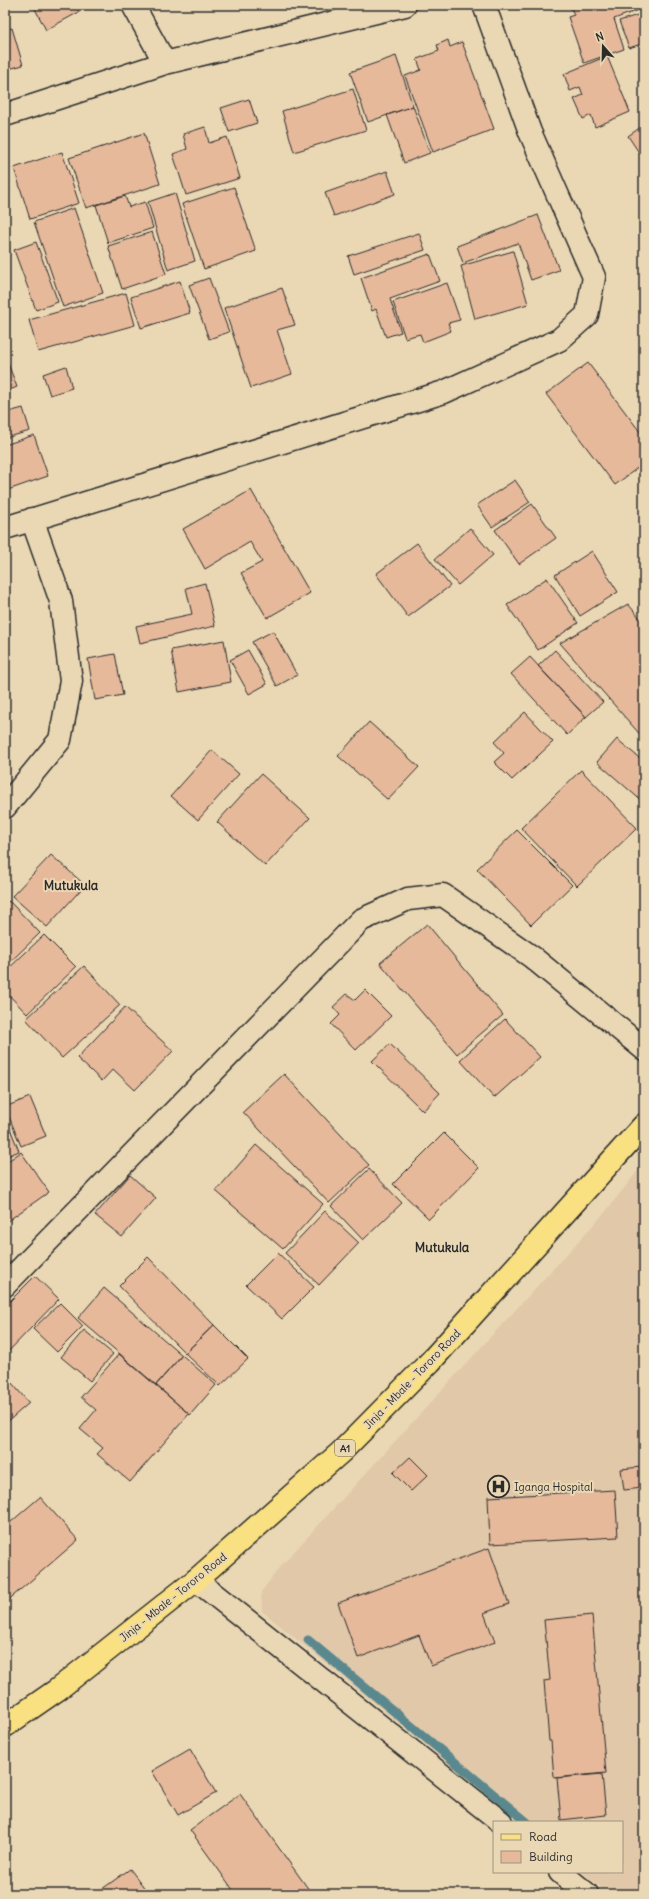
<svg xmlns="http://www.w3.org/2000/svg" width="649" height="1899" font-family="Delius,sans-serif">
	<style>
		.built { fill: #e1c8a8 }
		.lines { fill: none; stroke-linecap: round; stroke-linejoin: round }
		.stream { stroke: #59898f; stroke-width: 9 }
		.building { fill: #e6b99b; stroke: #2b2b2b }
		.minor-casing { stroke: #2b2b2b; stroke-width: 25 }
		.primary-casing { stroke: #2b2b2b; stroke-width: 25 }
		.minor { stroke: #ead8b5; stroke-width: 22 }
		.primary { stroke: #f9e181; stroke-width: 22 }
		.labels { text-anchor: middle; stroke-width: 4; stroke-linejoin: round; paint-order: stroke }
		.shield { fill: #ead8b5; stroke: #645f54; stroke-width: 1 }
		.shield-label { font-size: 10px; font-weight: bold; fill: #2b2b2b }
		.street-label { font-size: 11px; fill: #2b2b2b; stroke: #ead8b5 }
		.poi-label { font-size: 11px; fill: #2b2b2b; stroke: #ead8b5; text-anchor: start }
		.quarter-label { font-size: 13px; font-weight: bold; fill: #2b2b2b; stroke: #ead8b5 }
	</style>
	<rect width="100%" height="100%" fill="#ead8b5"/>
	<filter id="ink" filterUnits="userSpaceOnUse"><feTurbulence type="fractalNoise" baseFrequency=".025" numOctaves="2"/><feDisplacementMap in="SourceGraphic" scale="8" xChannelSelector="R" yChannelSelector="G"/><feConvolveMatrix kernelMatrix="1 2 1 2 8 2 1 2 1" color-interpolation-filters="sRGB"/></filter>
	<g filter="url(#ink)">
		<!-- built -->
		<path class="built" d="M644 1163V1894H609L582 1872H622V1822H520L262 1611 261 1592 280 1567 606 1211Z"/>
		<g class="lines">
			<!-- stream -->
			<path class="stream" d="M308 1640 527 1822"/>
		</g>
		<!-- building -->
		<path class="building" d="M33 5H75L79 12 46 30Z
			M570 5H644V8L614 19 624 49 584 63 568 17 574 15Z
			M644 13V43L629 48 619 21Z
			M12 28 23 65 5 70V30Z
			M448 40 450 47 462 42 494 129 433 152 405 76 421 70 417 59 439 51 437 45Z
			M396 56 413 106 368 122 350 72Z
			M607 56 630 112 595 127 591 115 583 119 574 99 583 95 580 87 570 91 564 74Z
			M353 89 366 130 294 152 282 111Z
			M249 99 257 123 229 132 221 108Z
			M413 106 430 153 404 163 387 115Z
			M644 125V160L628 136Z
			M205 127 209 143 227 137 240 178 186 195 173 154 187 149 183 134Z
			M144 133 160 184 86 208 69 158Z
			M62 152 79 203 30 219 14 168Z
			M387 171 395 194 334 216 325 193Z
			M234 187 256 251 204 269 182 204Z
			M175 193 195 261 168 270 148 202Z
			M125 196 129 207 145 202 153 228 108 243 96 205Z
			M74 208 103 293 63 307 34 222Z
			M538 215 559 270 531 280 518 243 463 263 457 246Z
			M152 232 166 274 122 289 108 246Z
			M419 233 425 250 354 274 348 256Z
			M36 242 58 302 36 310 14 250Z
			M513 251 528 304 475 319 461 266Z
			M430 254 440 281 390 299 401 332 386 337 376 309 372 311 361 278Z
			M209 278 229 332 209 339 189 285Z
			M180 281 190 313 141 328 131 297Z
			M447 283 460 320 448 323 451 331 423 342 420 334 405 338 393 302Z
			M282 288 295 325 277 330 292 374 251 388 224 308Z
			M126 293 135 325 38 352 29 320Z
			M5 356 17 387 5 392Z
			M588 363 644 437V463L615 485 546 394Z
			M66 366 72 388 50 395 43 374Z
			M23 408 30 431 5 438V413Z
			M34 435 48 476 5 491V445Z
			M515 480 530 502 492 527 477 505Z
			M251 490 310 593 267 618 241 573 262 562 250 542 205 569 183 529Z
			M532 504 556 538 519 564 495 530Z
			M470 528 493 555 458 585 435 559Z
			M417 543 450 586 408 617 376 574Z
			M592 551 618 592 580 616 555 575Z
			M547 578 578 623 538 650 507 605Z
			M205 583 215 626 140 643 136 626 192 614 186 588Z
			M628 604 644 623V739L560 643Z
			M273 631 297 675 277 686 252 642Z
			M224 640 231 682 179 692 171 650Z
			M248 650 267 684 249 694 230 660Z
			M555 650 603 702 586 717 538 666Z
			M115 654 123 695 95 700 88 659Z
			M530 657 586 717 567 735 511 674Z
			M525 712 553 742 512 780 494 762 504 753 494 742Z
			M369 722 419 767 388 800 338 756Z
			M617 739 644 762V803L597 762Z
			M212 750 239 774 198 820 171 796Z
			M581 770 637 828 577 886 521 828Z
			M261 774 310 818 265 866 217 822Z
			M517 830 572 885 531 925 477 869Z
			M51 855 85 885 47 927 12 896Z
			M9 901 40 933 5 967V904Z
			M427 924 503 1015 457 1054 380 963Z
			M44 935 76 967 27 1014 5 991V972Z
			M84 966 120 1005 62 1058 26 1019Z
			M365 990 391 1016 356 1050 331 1024 340 1015 333 1007 347 994 355 1000Z
			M125 1007 173 1051 135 1090 113 1069 102 1081 77 1058Z
			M505 1019 540 1057 494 1098 460 1060Z
			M390 1044 440 1093 423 1111 372 1061Z
			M284 1074 369 1165 329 1203 243 1112Z
			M30 1097 46 1136 21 1146 5 1107Z
			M5 1116 19 1151 5 1157Z
			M444 1133 479 1168 429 1219 393 1184Z
			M256 1145 323 1204 283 1249 216 1191Z
			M21 1152 49 1192 6 1222 5 1163Z
			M369 1169 402 1203 363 1240 331 1206Z
			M130 1175 156 1198 122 1237 95 1215Z
			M325 1211 359 1243 319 1285 285 1253Z
			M278 1253 314 1287 282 1319 246 1285Z
			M148 1257 214 1325 185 1353 119 1286Z
			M35 1276 59 1299 5 1355V1306Z
			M104 1288 182 1355 156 1385 78 1318Z
			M60 1303 83 1326 57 1352 33 1329Z
			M214 1325 248 1359 220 1386 185 1353Z
			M84 1330 113 1354 90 1381 61 1357Z
			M119 1354 189 1414 130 1482 97 1454 103 1448 80 1429 96 1410 81 1397Z
			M182 1355 216 1385 190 1415 156 1385Z
			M5 1375 29 1403 5 1424Z
			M410 1457 428 1475 411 1491 393 1473Z
			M641 1467 643 1488 624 1490 621 1469Z
			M615 1490 618 1537 490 1544 488 1497Z
			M40 1497 78 1540 5 1603V1527Z
			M489 1548 509 1604 484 1613 495 1642 431 1666 419 1635 358 1658 338 1603Z
			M592 1615 606 1773 554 1778 551 1741H549L544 1681 550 1680 544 1620Z
			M190 1749 216 1793 178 1815 152 1771Z
			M602 1774 606 1815 561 1820 557 1778Z
			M240 1794 312 1894H236L190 1830Z
			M130 1869 149 1894H95Z"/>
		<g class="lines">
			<defs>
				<path id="minor" d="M133 5 165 63
					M5 115 165 63 405 5
					M5 528 444 392 559 340 587 315 594 277 530 132 484 5
					M5 807 60 740 71 681 61 601 32 519
					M5 1285 361 920 408 899 443 895 532 957 644 1049
					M196 1580 501 1822
					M560 1872 587 1894"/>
				<path id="primary" d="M5 1726 57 1690 196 1580 341 1452 430 1362 644 1125"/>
			</defs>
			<!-- minor casing -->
			<use href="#minor" class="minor-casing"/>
			<!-- primary casing -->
			<use href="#primary" class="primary-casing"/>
			<!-- minor -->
			<use href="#minor" class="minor"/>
			<!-- primary -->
			<use href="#primary" class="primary"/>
		</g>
	</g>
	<!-- icons -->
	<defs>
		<symbol id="hospital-ring" viewBox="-11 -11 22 22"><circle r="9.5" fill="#ead8b5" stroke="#2b2b2b" stroke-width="1.5"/><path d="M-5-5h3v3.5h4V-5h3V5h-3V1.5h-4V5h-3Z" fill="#2b2b2b"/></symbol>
	</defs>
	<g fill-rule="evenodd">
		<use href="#hospital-ring" x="486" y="1474" width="25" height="25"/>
	</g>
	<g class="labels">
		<!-- shield labels -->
		<rect class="shield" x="335" y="1440" width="20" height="16" rx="3"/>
		<g class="shield-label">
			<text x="345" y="1452">A1</text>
		</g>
		<!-- street labels -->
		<g class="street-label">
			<text transform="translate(412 1379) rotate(-46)" y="4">Jinja - Mbale - Tororo Road</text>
			<text transform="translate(173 1597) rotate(-39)" y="4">Jinja - Mbale - Tororo Road</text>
		</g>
		<!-- poi labels -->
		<g class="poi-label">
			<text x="514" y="1491">Iganga Hospital</text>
		</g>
		<!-- quarter labels -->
		<g class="quarter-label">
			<text x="71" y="890">Mutukula</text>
			<text x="442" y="1252">Mutukula</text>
		</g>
	</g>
	<!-- margin -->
	<rect width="649" height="1899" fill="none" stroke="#ead8b5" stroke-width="20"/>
	<rect x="10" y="10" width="629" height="1879" fill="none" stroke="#2b2b2b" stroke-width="1.5" filter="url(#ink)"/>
	<!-- legend -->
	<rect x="493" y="1821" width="130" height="52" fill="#ead8b5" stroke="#9e937e"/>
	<rect x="501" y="1834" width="20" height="6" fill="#f9e181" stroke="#9e937e"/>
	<text x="529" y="1841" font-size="12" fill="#2b2b2b">Road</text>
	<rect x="501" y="1851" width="20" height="12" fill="#e6b99b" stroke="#9e937e"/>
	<text x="529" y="1861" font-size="12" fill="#2b2b2b">Building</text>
	<!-- north arrow -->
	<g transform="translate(603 46) rotate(340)" stroke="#ead8b5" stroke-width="3" paint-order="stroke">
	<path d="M0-3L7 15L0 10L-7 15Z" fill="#2b2b2b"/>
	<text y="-6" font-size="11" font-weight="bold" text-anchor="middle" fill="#2b2b2b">N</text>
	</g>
</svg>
